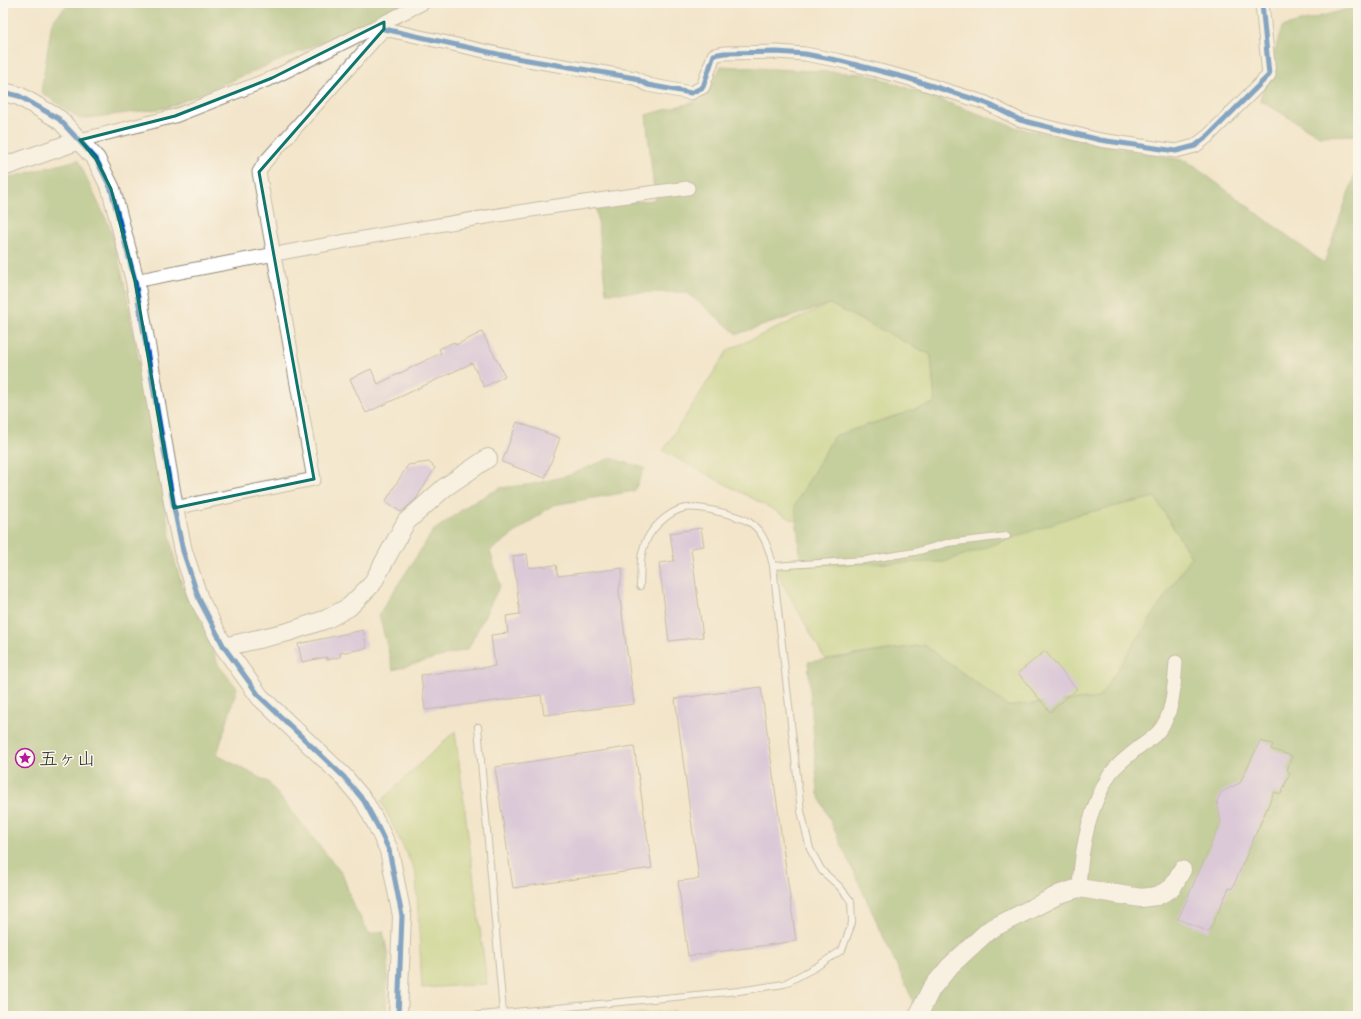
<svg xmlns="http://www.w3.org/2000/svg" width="1361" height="1019" font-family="Caveat,'Klee One',sans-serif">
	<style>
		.green { fill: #b3ce75; stroke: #6f7c50 }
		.forest { fill: #8eb166; stroke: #5c6e48 }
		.building { fill: #bfa7e9 }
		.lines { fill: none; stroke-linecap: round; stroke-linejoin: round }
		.lane-casing { stroke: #8f887b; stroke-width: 8 }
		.street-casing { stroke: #8f887b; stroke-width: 15 }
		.secondary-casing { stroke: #8f887b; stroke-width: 20 }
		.lane { stroke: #fff; stroke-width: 6 }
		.street { stroke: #fff; stroke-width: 13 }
		.secondary { stroke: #fff; stroke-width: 18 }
		.cycleway-casing { stroke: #fbf7ec; stroke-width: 8 }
		.cycleway { stroke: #0057b8; stroke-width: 5 }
		.marked { fill: none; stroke: #0f766e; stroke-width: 3; stroke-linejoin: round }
		.labels { text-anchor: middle; stroke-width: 3; stroke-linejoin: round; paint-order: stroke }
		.poi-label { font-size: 19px; fill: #2b2b2b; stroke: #fbf7ec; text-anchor: start }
	</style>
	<rect width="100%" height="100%" fill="#fbf7ec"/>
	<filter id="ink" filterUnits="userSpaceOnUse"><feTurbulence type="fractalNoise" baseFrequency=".025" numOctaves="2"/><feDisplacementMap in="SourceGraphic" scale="8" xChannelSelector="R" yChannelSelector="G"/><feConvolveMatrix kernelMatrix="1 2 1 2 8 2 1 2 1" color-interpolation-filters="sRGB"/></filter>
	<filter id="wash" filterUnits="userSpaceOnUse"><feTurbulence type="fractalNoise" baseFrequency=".012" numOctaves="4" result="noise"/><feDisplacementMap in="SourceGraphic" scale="16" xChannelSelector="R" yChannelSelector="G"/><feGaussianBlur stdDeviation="0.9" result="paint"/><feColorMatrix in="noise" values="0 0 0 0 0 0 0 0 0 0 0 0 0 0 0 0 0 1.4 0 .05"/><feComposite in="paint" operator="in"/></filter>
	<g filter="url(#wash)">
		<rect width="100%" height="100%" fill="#f3e5cb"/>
		<!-- green -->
		<path class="green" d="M830 304 931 355 935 403 834 436 797 522 663 451 728 350Z
			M1155 497 1191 557 1099 698 1008 706 924 645 825 659 773 566 1077 515Z
			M455 731 487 984 422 988 416 873 381 801Z
			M675 1011 676 1016H613Z"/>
		<!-- forest -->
		<path class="forest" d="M69 3H415L167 108 80 119 41 92 52 22Z
			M1358 6V135L1319 136 1260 100 1282 27Z
			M721 66 868 74 1018 128 1187 161 1324 263 1358 166V1016H920L818 794 808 662 924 645 1008 706 1099 698 1191 557 1155 497 1077 515 944 562 801 565 795 505 834 436 935 403 931 355 830 304 737 334 686 292 606 293 596 205 655 200 646 115 702 100 708 93Z
			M78 160 111 230 126 290 174 558 181 582 201 620 219 666 237 688 217 755 268 782 343 875 352 902 369 934 383 931 388 955 386 1016H3V179Z
			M610 458 645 468 634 491 553 505 490 551 500 585 468 649 393 670 379 614 433 531 470 504 500 488 533 484 570 475Z"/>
		<g id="blocks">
			<!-- building -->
			<path class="building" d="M482 332 505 376 484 387 472 363 366 413 350 379 371 369 378 384 441 353 439 349 454 342 456 345Z
				M517 422 560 438 545 478 502 462Z
				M429 462 435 468 416 499 401 512 385 502 408 465Z
				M701 528 704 546 691 548 703 637 669 641 659 563 674 561 670 533Z
				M527 554 529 568 556 565 558 576 623 568 619 591 634 704 544 715 541 695 425 710 421 675 495 666 491 635 508 633 506 616 520 614 513 556Z
				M363 630 367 648 340 653V657L327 660V657L302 662 298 644Z
				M1045 651 1077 689 1050 712 1018 673Z
				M761 687 796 941 688 956 678 881 699 879 675 699Z
				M1260 741 1273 744 1271 749 1292 756 1287 770 1290 773 1281 794 1274 792 1232 889 1229 888 1209 932 1178 919 1221 822 1217 801 1221 792 1240 783Z
				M634 746 652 868 513 888 495 767Z"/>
		</g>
	</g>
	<g filter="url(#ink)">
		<use href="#blocks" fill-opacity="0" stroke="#8f887b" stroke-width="1"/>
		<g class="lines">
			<defs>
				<path id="lane" d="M773 566 865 560 915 552 947 543 1007 536
					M478 727 503 1012
					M470 1016 739 991 784 984 816 967 842 950 852 923 851 901 839 886 822 871 810 849 801 811 773 566C770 552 763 530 749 522 737 515 694 504 681 509 668 513 653 527 647 539 639 554 641 570 640 586"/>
				<path id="street" d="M384 29 516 58 635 78 648 85 691 93 703 87 714 55 724 53 777 52 805 54 841 61 907 78 986 103 1020 120 1100 140 1176 151 1195 146 1208 136 1269 75 1262 3
					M80 140 175 116 272 78 423 3
					M135 281C318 245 503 211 688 188
					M174 508 314 479 259 172 265 162 384 29V22
					M1079 888C1081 849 1089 808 1110 774 1117 764 1130 755 1139 747 1145 743 1153 738 1158 732 1174 714 1174 685 1176 662"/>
				<path id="secondary" d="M3 92 19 96 59 119 96 159 111 189 135 281 174 508 183 551 199 599 224 647 260 697 344 777 364 801 377 825 389 850 402 916 398 1016
					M3 167 80 140
					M224 647 288 632 327 619 349 607 372 584 406 522 444 488 488 458
					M918 1016 931 989 950 966 989 930 1060 894 1079 888 1141 898 1157 896 1172 888 1182 870"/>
			</defs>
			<!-- lane casing -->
			<use href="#lane" class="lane-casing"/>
			<!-- street casing -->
			<use href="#street" class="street-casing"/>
			<!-- secondary casing -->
			<use href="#secondary" class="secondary-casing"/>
			<!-- lane -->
			<use href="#lane" class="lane"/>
			<!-- street -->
			<use href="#street" class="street"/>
			<!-- secondary -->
			<use href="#secondary" class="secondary"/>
			<defs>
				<path id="cycleway" d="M384 29 516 58 635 78 648 85 691 93 703 87 714 55 724 53 777 52 805 54 841 61 907 78 986 103 1020 120 1100 140 1176 151 1195 146 1208 136 1269 75 1262 3
					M3 92 19 96 59 119 96 159 111 189 135 281 174 508 183 551 199 599 224 647 260 697 344 777 364 801 377 825 389 850 402 916 398 1016"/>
			</defs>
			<!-- cycleway casing -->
			<use href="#cycleway" class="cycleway-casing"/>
			<!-- cycleway -->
			<use href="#cycleway" class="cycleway"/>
		</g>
	</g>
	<!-- marked area -->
	<path d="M0 0H1361V1019H0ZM384 22V29L259 172 314 479 174 508 135 281 111 189 96 159 80 140 175 116 272 78Z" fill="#f3e5cb" fill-opacity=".55" fill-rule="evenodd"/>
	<path class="marked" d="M384 22V29L259 172 314 479 174 508 135 281 111 189 96 159 80 140 175 116 272 78Z"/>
	<!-- icons -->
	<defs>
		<symbol id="sight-ring" viewBox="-11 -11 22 22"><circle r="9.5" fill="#fbf7ec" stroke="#b5179e" stroke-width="1.5"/><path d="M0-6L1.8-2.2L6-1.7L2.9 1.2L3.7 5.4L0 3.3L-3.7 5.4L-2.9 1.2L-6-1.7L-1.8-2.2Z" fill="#b5179e"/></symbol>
	</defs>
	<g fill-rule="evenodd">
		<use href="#sight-ring" x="14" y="747" width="22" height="22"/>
	</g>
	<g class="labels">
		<!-- poi labels -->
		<g class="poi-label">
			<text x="39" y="765">五ヶ山</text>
		</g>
	</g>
	<!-- margin -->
	<rect width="1361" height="1019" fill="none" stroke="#fbf7ec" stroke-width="16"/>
</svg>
